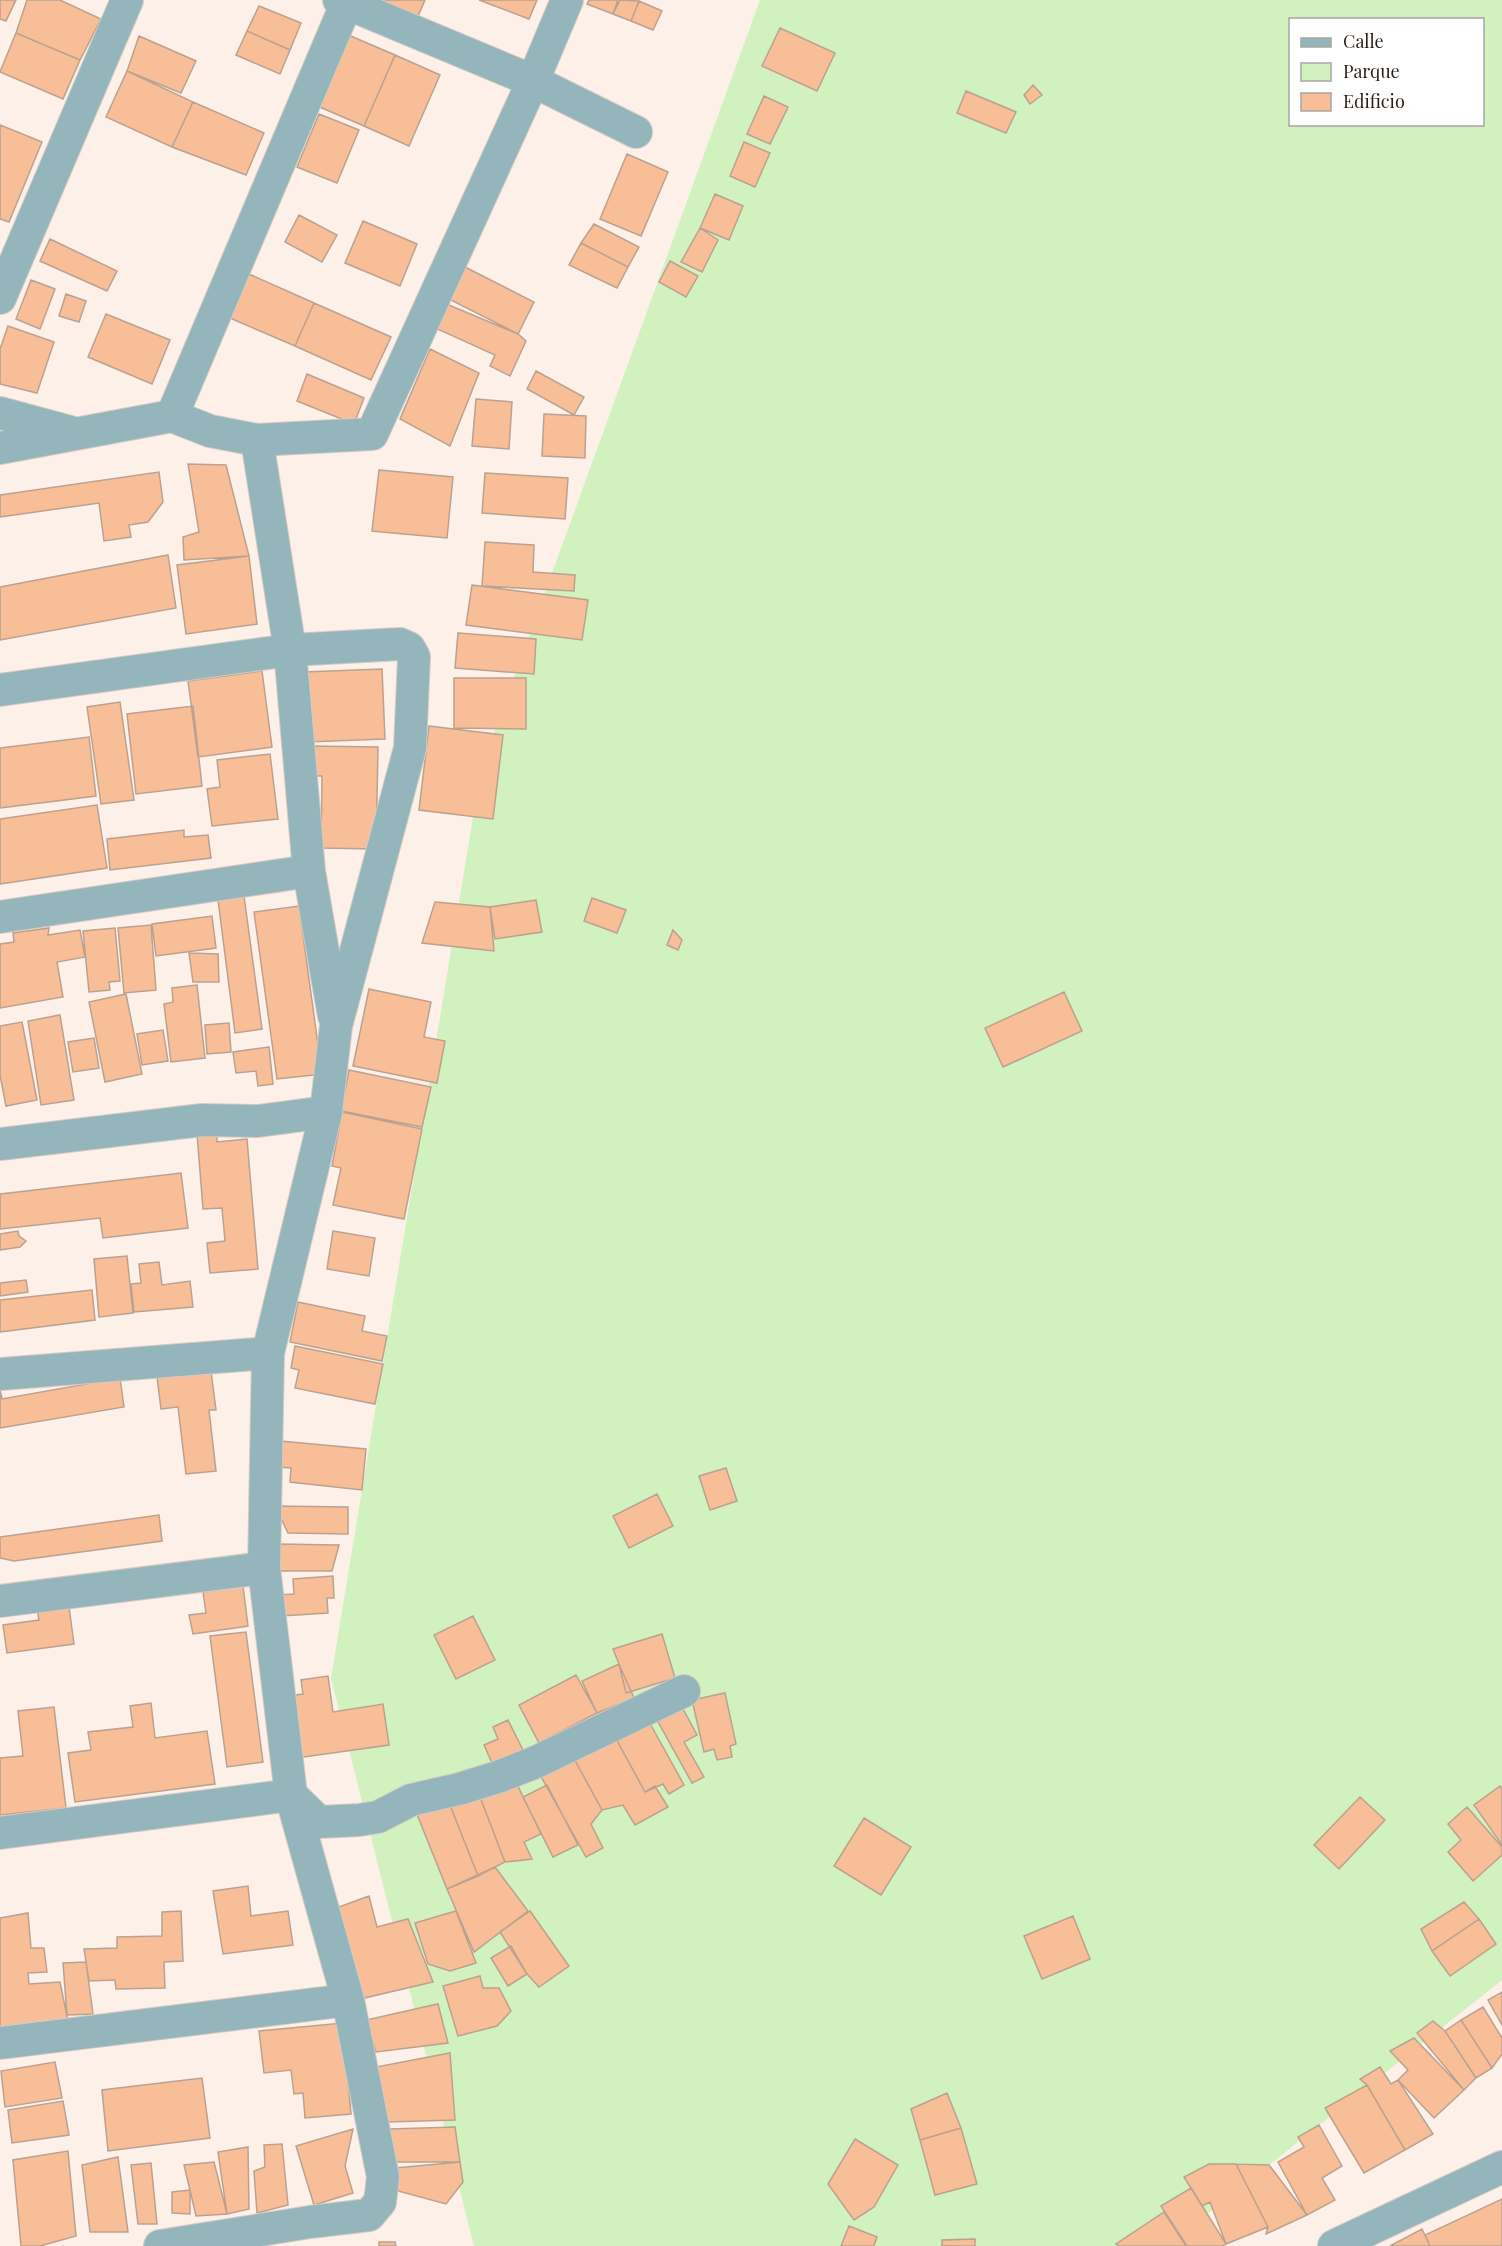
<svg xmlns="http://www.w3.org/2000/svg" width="1502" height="2246" font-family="'Playfair Display',serif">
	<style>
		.green { fill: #d1f1bf; fill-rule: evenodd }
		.building { fill: #f7be98; stroke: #bba190; stroke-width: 1.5 }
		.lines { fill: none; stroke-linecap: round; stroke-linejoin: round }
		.minor-casing { stroke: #d6cac3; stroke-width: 34 }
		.minor { stroke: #93b5bb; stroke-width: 32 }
	</style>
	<rect width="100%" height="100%" fill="#fcf0e9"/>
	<!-- green -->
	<path class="green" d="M760 0H1502V1980L1167 2246H474L331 1678 481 769ZM1290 20H1482V124H1290Z"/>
	<!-- building -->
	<path class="building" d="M0 0H16L6 21 0 19Z
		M27 0H60L101 19 80 60 16 33Z
		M377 0H425L418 16Z
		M479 0H537L529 19Z
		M589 0H618L613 14 587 4Z
		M620 0 639 1 631 21 613 14Z
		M639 1 662 11 653 30 631 21Z
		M259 6 301 23 290 50 247 31Z
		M780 28 835 53 817 91 762 66Z
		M247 31 290 50 280 74 236 55Z
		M16 33 80 60 63 99 0 72Z
		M346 34 395 55 364 126 315 105Z
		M139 36 196 61 181 93 127 71Z
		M395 55 440 75 409 146 364 126Z
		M127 71 193 102 172 147 106 117Z
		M1033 85 1042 95 1030 104 1024 95Z
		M966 91 1016 112 1006 133 957 113Z
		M764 96 788 107 770 144 747 134Z
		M193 102 264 133 246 175 172 147Z
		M319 114 359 130 337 183 297 167Z
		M0 125 42 142 9 222 0 219Z
		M744 142 770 153 755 187 730 176Z
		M627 154 668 172 641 236 600 219Z
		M715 194 743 206 729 240 700 228Z
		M299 215 337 235 322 262 285 242Z
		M363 221 417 244 400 286 345 263Z
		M594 224 639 247 628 267 581 243Z
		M700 228 718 240 702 272 681 262Z
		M50 239 117 271 107 291 40 261Z
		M581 243 628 267 617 288 569 265Z
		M670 261 698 276 686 297 659 282Z
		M461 265 534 302 518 334 445 297Z
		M249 274 314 303 295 346 230 318Z
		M31 280 55 289 40 329 16 319Z
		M66 294 86 301 79 322 59 316Z
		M314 303 391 337 371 380 295 346Z
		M444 303 518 334 526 341 510 376 490 366 495 355 433 327Z
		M106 314 170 340 152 384 88 357Z
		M8 326 54 342 37 393 0 384V349Z
		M430 349 479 373 450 446 400 419Z
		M536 371 584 397 574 415 527 389Z
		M307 374 364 398 354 424 297 401Z
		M476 399 512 402 509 449 472 446Z
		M544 414 586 416 585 458 542 456Z
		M188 464 226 465 249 556 184 560 183 537 199 532Z
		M379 470 453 477 447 538 372 531Z
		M159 472 163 502 148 522 129 525 131 537 104 541 99 503 0 517V495Z
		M485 473 568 478 565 519 482 513Z
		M485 542 534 545 533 572 575 575 574 591 482 586Z
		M168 555 176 608 0 640V587Z
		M249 556 257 624 186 634 177 565Z
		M472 585 588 600 582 640 466 625Z
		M458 633 536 639 534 674 455 668Z
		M382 669 385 739 307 742 304 672Z
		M262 671 272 747 198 757 188 681Z
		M454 678H526V729L454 728Z
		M120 702 134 800 101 804 87 707Z
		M193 706 202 786 136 794 127 714Z
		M429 726 503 735 493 819 419 810Z
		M89 737 96 796 0 808V748Z
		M310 746 378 747 376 849 321 848 322 776H309Z
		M270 754 278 819 212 826 207 789 220 787 217 760Z
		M97 805 107 868 0 884V819Z
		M184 830V837L208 835 211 858 110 870 107 839Z
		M244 896 262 1029 235 1033 218 900Z
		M592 898 626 910 617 933 584 921Z
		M536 900 542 932 495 939 490 907Z
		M435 902 490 907 494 951 422 943Z
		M299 906 322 1074 277 1079 254 912Z
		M212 916 216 948 156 956 152 924Z
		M151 925 156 990 124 993 118 928Z
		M49 928 48 935 80 930 85 957 57 962 63 997 0 1008V944L14 942 13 933Z
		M115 928 120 981 109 982 110 990 89 992 83 931Z
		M673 930 682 940 678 950 667 945Z
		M189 953 218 954 219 982H193Z
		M197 985 205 1058 171 1062 164 1004 173 1002 172 988Z
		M369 989 431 1002 424 1037 445 1041 437 1083 353 1066Z
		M1064 992 1082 1031 1003 1067 985 1028Z
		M126 994 142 1074 105 1082 89 1002Z
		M60 1015 74 1100 41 1105 28 1021Z
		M22 1022 37 1100 6 1106 0 1075V1026Z
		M229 1023 231 1052 207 1054 205 1025Z
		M163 1030 168 1061 142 1065 137 1034Z
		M94 1038 99 1068 73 1072 68 1042Z
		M269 1047 273 1084 258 1086 256 1071 236 1073 233 1052Z
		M349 1070 431 1087 422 1127 341 1111Z
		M342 1112 422 1129 404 1219 333 1205 341 1168 332 1166Z
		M217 1132V1142L247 1139 258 1269 210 1273 207 1243 225 1241 222 1208 203 1209 197 1134Z
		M181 1173 188 1228 103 1238 100 1218 0 1229V1194Z
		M18 1231 19 1236 26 1241 20 1247 0 1250V1234Z
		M333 1231 375 1238 369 1276 327 1269Z
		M127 1256 133 1313 99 1317 94 1259Z
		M159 1262 162 1285 190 1281 193 1307 134 1312 131 1284 141 1283 139 1264Z
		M26 1280 28 1292 0 1296V1283Z
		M92 1290 95 1320 0 1332V1300Z
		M298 1302 365 1316 362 1331 387 1336 382 1361 290 1342Z
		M295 1346 383 1364 375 1404 295 1388 299 1370 291 1368Z
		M211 1371 216 1410H209L216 1471 186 1474 178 1407 161 1409 157 1377Z
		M120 1378 124 1407 0 1428V1390L2 1399Z
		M280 1441 366 1449 362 1490 290 1482 291 1468 277 1467Z
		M726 1468 737 1501 710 1510 699 1476Z
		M657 1494 673 1526 629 1548 613 1516Z
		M275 1506 348 1507V1534L288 1533Z
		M159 1515 162 1541 14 1561 0 1558V1537Z
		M278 1544 339 1545 332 1571H278Z
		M333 1576 334 1598H327L328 1613 281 1616 279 1595 294 1594 293 1579Z
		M243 1586 248 1626 193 1634 189 1615 206 1613 203 1592Z
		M68 1599 74 1644 7 1653 3 1625 39 1620 36 1603Z
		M473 1616 495 1660 456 1679 434 1635Z
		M246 1632 263 1762 227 1767 210 1636Z
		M662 1634 675 1678 626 1693 619 1664 613 1649Z
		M619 1664 634 1698 597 1713 582 1681Z
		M576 1675 597 1713 539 1743 519 1705Z
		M328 1676 333 1712 383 1704 389 1745 297 1758 288 1696 303 1694 301 1680Z
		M725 1693 736 1744 730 1746 732 1757 717 1760 714 1749 704 1752 692 1700Z
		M151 1703 155 1738 207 1731 215 1784 75 1802 68 1753 91 1750 88 1732 133 1727 130 1706Z
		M54 1707 66 1808 0 1815V1758L23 1756 18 1711Z
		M682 1707 697 1735 684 1742 704 1777 692 1783 657 1720Z
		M647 1718 684 1785 669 1794 663 1784 645 1792 614 1735Z
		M508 1720 523 1750 492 1763 484 1745 498 1739 493 1727Z
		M613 1733 645 1792 655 1786 668 1807 635 1825 623 1805 602 1810 572 1755Z
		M572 1755 602 1810 591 1824 603 1848 586 1857 539 1773Z
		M514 1778 541 1834 524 1842 532 1859 505 1862 478 1792Z
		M547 1785 578 1845 553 1857 523 1797Z
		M1500 1786 1502 1789V1845L1474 1805Z
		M478 1792 505 1862 478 1876 448 1800Z
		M1360 1797 1385 1820 1339 1869 1314 1845Z
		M448 1800 478 1876 447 1889 416 1812Z
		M1467 1807 1502 1847V1855L1473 1881 1448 1852 1461 1840 1448 1824Z
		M864 1818 911 1847 881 1895 834 1866Z
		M495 1867 528 1911 474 1952 447 1889Z
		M248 1886 251 1916 288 1911 293 1945 223 1954 213 1891Z
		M369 1896 377 1927 408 1919 433 1982 360 1999 328 1911Z
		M1464 1902 1479 1919 1432 1951 1421 1929Z
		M181 1911 183 1961 164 1962 165 1988 116 1989 115 1980 89 1981 84 1949 117 1948V1937L162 1936V1912Z
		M456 1911 476 1963 450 1971 428 1964 415 1923Z
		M530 1911 569 1966 539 1987 527 1974 500 1932Z
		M28 1913 31 1948H44L47 1972 28 1973 29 1984 60 1982 68 2021 0 2029V1918Z
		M1073 1916 1090 1959 1042 1979 1024 1936Z
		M1479 1919 1496 1944 1450 1976 1432 1951Z
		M511 1946 527 1974 508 1986 491 1958Z
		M86 1962 93 2014 67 2015 63 1963Z
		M480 1976 483 1988H499L511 2011 497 2026 458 2036 443 1986Z
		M1502 1992V2025L1488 2000Z
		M438 2004 448 2043 376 2052 366 2020Z
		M1483 2007 1502 2038V2054L1492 2068 1461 2020Z
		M1461 2020 1492 2068 1476 2078 1445 2031Z
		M1433 2021 1445 2031 1476 2078 1464 2090 1417 2033Z
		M343 2023 351 2114 305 2118 303 2093 294 2094 291 2070 264 2073 259 2031Z
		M1414 2038 1464 2090 1434 2118 1398 2080 1408 2070 1390 2051Z
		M450 2053 455 2120 388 2122 376 2067Z
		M55 2062 62 2098 5 2107 1 2071Z
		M1380 2067 1391 2084 1398 2080 1433 2134 1405 2150 1367 2085 1360 2079Z
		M202 2078 210 2138 108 2151 102 2090Z
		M1367 2085 1405 2150 1364 2173 1325 2108Z
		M947 2093 961 2128 920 2140 911 2109Z
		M63 2101 69 2135 12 2143 8 2110Z
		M1319 2125 1342 2166 1322 2178 1335 2200 1307 2215 1278 2162 1304 2147 1298 2137Z
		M455 2127 460 2162H388L390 2129Z
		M961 2128 977 2184 935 2195 920 2140Z
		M353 2129 345 2166 353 2193 314 2205 296 2146Z
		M855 2139 898 2165 874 2207 854 2220 828 2184Z
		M282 2144 288 2205 257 2213 254 2171 265 2167 264 2145Z
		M248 2147 249 2209 227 2214 218 2152Z
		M68 2151 76 2236 40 2246H21L13 2160Z
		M118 2157 128 2232H90L82 2165Z
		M214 2162 227 2214 196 2216 184 2165Z
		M460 2162 463 2182 446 2204 398 2191 395 2168Z
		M151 2163 157 2224H138L131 2165Z
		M1209 2164H1236L1268 2227 1226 2244 1210 2202 1202 2206 1184 2177Z
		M1236 2164 1269 2165 1307 2215 1266 2234 1268 2227Z
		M1191 2188 1226 2244 1222 2246H1187L1161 2206Z
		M190 2190V2214L172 2213V2192Z
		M1502 2199V2246H1430L1425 2235Z
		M1164 2212 1186 2246H1120L1116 2244Z
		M849 2226 877 2237 874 2246H841Z
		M1422 2229 1430 2246H1390Z
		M975 2239V2246H942V2240Z
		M379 2242H395L396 2246H379Z"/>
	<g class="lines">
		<defs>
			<path id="minor" d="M339 0 533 81 636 132
				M0 298 127 0
				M0 413 70 432
				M172 416 348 0
				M257 440 372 434 533 81 567 0
				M0 448 172 416 210 431 257 440 290 650 309 871 334 1016
				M0 690 290 650 400 644 409 648 414 657 410 748 336 1026 326 1112 268 1353 264 1568 291 1795 348 2000 383 2177 380 2202 369 2215 310 2222 160 2246
				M0 917 309 871
				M0 1144 202 1120 258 1121 326 1112
				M0 1374 268 1353
				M0 1601 264 1568
				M0 1833 291 1795 319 1822 359 1820 378 1817 411 1800 459 1789 498 1777 536 1762 684 1691
				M0 2043 348 2000
				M1334 2246 1502 2167"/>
		</defs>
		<!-- minor casing -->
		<use href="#minor" class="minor-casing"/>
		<!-- minor -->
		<use href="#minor" class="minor"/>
	</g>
	<!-- legend -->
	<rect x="1289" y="18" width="195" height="108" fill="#ffffff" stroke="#a9a5a3" stroke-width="1.5"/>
	<rect x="1301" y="38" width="30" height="9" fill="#93b5bb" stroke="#a9a5a3" stroke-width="1.5"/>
	<text x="1343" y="48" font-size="18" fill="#281e18">Calle</text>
	<rect x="1301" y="63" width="30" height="18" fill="#d1f1bf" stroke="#a9a5a3" stroke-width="1.5"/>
	<text x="1343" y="78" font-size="18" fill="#281e18">Parque</text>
	<rect x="1301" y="93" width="30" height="18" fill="#f7be98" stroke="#a9a5a3" stroke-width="1.5"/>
	<text x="1343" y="108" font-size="18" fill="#281e18">Edificio</text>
</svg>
